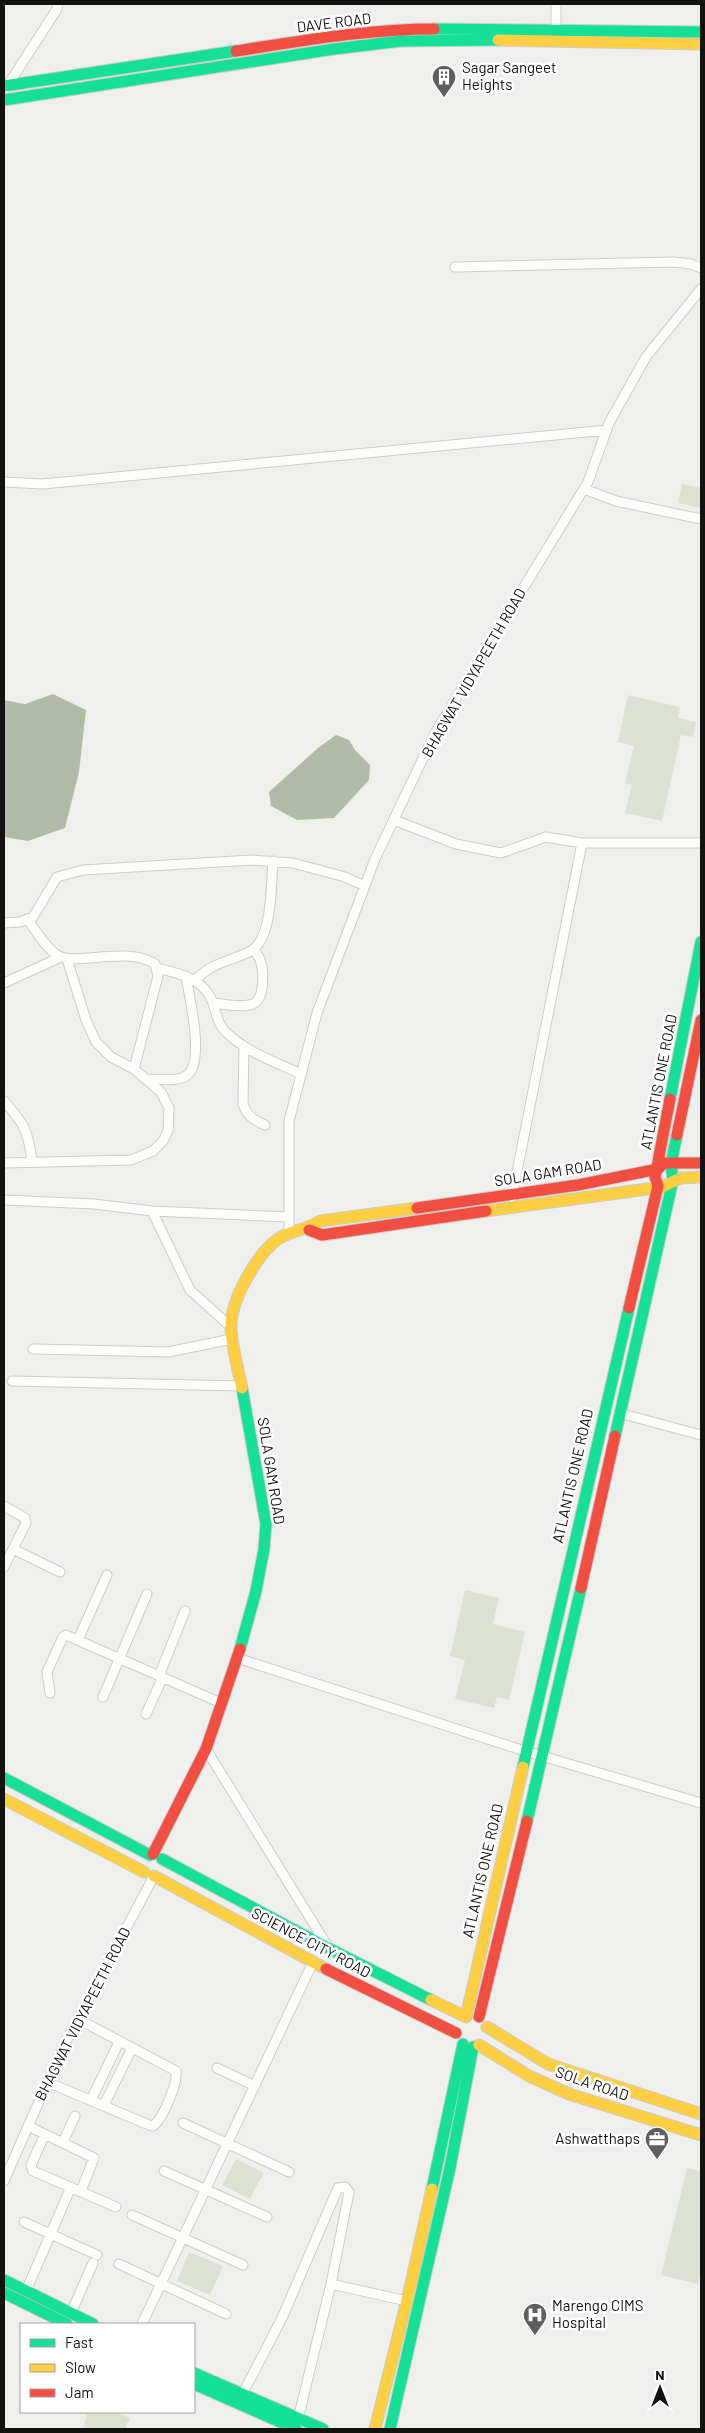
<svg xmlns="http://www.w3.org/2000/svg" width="705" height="2433" font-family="Barlow,sans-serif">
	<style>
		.green { fill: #dbe2d5 }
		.water { fill: #b1baa7 }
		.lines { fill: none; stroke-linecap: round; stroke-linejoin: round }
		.street-casing { stroke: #cccdcb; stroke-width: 11 }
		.fast-casing { stroke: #cccdcb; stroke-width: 13 }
		.slow-casing { stroke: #cccdcb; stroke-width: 13 }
		.jam-casing { stroke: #cccdcb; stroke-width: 13 }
		.street { stroke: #fdfdfc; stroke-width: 9 }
		.fast { stroke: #16e098; stroke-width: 11 }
		.slow { stroke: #ffcf43; stroke-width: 11 }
		.jam { stroke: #f24e42; stroke-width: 11 }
		.labels { text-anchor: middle; stroke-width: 5; stroke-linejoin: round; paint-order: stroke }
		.street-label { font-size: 15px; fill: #121211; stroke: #fff }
		.poi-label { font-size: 15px; fill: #121211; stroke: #fff; text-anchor: start }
	</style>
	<rect width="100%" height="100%" fill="#eff0ee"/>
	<!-- green -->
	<path class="green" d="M682 484 701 488V508L678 503Z
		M628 695 680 707 678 718 696 722 693 737 681 735 662 821 625 813 632 785 625 783 634 746 618 742Z
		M465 1590 499 1598 493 1624 525 1632 509 1700 497 1697 494 1708 455 1699 465 1660 450 1656Z
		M236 2159 264 2173 250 2199 222 2185Z
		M687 2168 701 2171V2271L698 2284 661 2275Z
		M189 2252 223 2266 210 2295 177 2281Z
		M87 2412H116L130 2418 125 2429H95L84 2427Z"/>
	<!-- water -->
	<path class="water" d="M53 694 86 710 79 772 65 828 28 841 4 837V700L25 704Z
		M336 735 349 740 355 750 370 765 369 780 334 818 297 820 271 806 269 792 318 748Z"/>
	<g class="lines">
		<defs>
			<path id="street" d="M556 30V4
				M6 88 57 9 58 4
				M455 267 673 262 691 264 701 268
				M4 482 43 484 607 430
				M584 489 616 501 701 519
				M394 820 456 844 501 853 546 837 582 843
				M28 920C36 931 45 947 57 955 76 967 126 945 155 964L158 976 134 1069
				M4 923 20 922 33 917 57 877 83 870 252 860 293 863 345 877 365 886
				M157 968C180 974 204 978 213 1003 216 1012 217 1023 225 1031 245 1052 276 1062 301 1074
				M195 980C213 962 228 962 249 952 273 941 271 884 273 861
				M4 983 61 957
				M213 1003C224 1004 242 1008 253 1004 265 999 264 970 260 960 259 956 256 953 254 950
				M244 1046 243 1104C247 1116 254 1120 265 1125
				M147 1079C159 1079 177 1082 186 1076 206 1064 189 996 186 976
				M4 1101C25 1125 28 1130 32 1162
				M4 1163 131 1160 153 1151 163 1141 168 1131 169 1108 161 1092 134 1069 111 1057 96 1042 86 1020 67 959
				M512 1197 582 843H701
				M4 1200 94 1204 152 1211 288 1217
				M152 1211 190 1290 231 1327
				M289 1233V1121L317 1013 375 859 435 733 588 482 609 423 646 357 701 289
				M33 1349 168 1352 232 1339
				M12 1381 242 1386
				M619 1413 701 1435
				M4 1506 25 1518 26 1523 4 1567
				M13 1549 60 1572
				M78 1640 107 1575
				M237 1658 525 1751 701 1803
				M159 1676 185 1611
				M50 1693 47 1672 63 1637 66 1635 221 1703
				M103 1697 147 1594
				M146 1714 163 1677
				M206 1749 328 1947
				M217 2068 255 2086
				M47 2082 149 2125 153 2126C163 2119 178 2083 176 2071L78 2019
				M91 2100 119 2042
				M104 2105 132 2048
				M183 2123 289 2172
				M28 2126 94 2158 81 2191
				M45 2134 31 2165 33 2171 116 2207
				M63 2142 75 2116
				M164 2171 267 2217
				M4 2181 63 2047 154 1876
				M132 2215 243 2265
				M24 2222 97 2255
				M119 2264 226 2314
				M26 2291 71 2187
				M71 2313 93 2263
				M142 2324 313 1962
				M242 2395 282 2318 338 2188 345 2187 349 2192 331 2284 407 2301
				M298 2419 331 2284"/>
			<path id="fast" d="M434 29 701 32
				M4 86 236 51
				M4 100 334 49 401 41 498 40
				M670 1099 701 942
				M615 1436 673 1180 671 1164 677 1135
				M240 1649 256 1591 264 1549 266 1524 242 1388
				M523 1767 629 1308
				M4 1778 150 1855
				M527 1821 581 1588
				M162 1859 330 1949 431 2000
				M432 2189 463 2044
				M4 2280 93 2324
				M4 2293 67 2324
				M194 2373 323 2429
				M194 2384 296 2429
				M390 2429 450 2168 473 2047"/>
			<path id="slow" d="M498 40 701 44
				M486 1211 662 1187 681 1178 701 1177
				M242 1388C238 1369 232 1348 231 1328 230 1301 257 1254 278 1239 291 1230 307 1230 320 1221L417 1208
				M4 1799 144 1872
				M154 1876 326 1969
				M431 2000 466 2017 523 1767
				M487 2027 548 2064 701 2114
				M479 2045 529 2076 569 2094 701 2135
				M375 2429 410 2288 432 2189"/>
			<path id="jam" d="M236 51C301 41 367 29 434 29
				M677 1135 701 1020
				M417 1208 578 1185 658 1169 664 1163H701
				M309 1230 322 1235 486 1211
				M629 1308 658 1186 655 1177 670 1099
				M581 1588 615 1436
				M153 1854 206 1749 240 1649
				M326 1969 456 2033
				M479 2017 527 1821"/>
		</defs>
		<!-- street casing -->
		<use href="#street" class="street-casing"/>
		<!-- fast casing -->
		<use href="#fast" class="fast-casing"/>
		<!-- slow casing -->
		<use href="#slow" class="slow-casing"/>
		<!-- jam casing -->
		<use href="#jam" class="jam-casing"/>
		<!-- street -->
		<use href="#street" class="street"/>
		<!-- fast -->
		<use href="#fast" class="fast"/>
		<!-- slow -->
		<use href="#slow" class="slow"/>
		<!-- jam -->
		<use href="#jam" class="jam"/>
	</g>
	<!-- icons -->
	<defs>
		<symbol id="building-pin" viewBox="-11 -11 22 30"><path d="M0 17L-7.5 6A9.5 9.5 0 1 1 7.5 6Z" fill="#5f605e" stroke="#fff"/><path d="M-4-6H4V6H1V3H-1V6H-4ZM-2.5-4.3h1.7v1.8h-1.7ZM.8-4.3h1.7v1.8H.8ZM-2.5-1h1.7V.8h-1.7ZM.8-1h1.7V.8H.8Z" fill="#fff"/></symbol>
		<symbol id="office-pin" viewBox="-11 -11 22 30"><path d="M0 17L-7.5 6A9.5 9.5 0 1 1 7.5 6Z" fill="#5f605e" stroke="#fff"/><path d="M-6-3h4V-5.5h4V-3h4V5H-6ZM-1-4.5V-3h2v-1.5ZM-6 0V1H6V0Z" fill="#fff"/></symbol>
		<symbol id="hospital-pin" viewBox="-11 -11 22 30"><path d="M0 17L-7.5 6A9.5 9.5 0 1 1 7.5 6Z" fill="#5f605e" stroke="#fff"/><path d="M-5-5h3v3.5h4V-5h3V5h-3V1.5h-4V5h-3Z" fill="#fff"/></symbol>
	</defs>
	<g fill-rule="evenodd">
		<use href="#building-pin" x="430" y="63" width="28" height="38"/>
		<use href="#office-pin" x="643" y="2125" width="28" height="38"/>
		<use href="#hospital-pin" x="521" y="2301" width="28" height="38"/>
	</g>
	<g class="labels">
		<!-- street labels -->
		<g class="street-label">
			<text transform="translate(334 23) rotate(-7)" y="5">DAVE ROAD</text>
			<text transform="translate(474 673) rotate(-60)" y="5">BHAGWAT VIDYAPEETH ROAD</text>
			<text transform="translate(659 1082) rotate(-79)" y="5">ATLANTIS ONE ROAD</text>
			<text transform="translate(548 1173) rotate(-9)" y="5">SOLA GAM ROAD</text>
			<text transform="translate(271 1471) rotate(81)" y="5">SOLA GAM ROAD</text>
			<text transform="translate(573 1476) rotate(-77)" y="5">ATLANTIS ONE ROAD</text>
			<text transform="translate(483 1871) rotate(-77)" y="5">ATLANTIS ONE ROAD</text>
			<text transform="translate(311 1943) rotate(28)" y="5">SCIENCE CITY ROAD</text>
			<text transform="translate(83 2014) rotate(-63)" y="5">BHAGWAT VIDYAPEETH ROAD</text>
			<text transform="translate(592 2084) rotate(19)" y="5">SOLA ROAD</text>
		</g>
		<!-- poi labels -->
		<g class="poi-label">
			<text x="462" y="73">Sagar Sangeet<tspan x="462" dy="17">Heights</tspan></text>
			<text x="640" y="2144" text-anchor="end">Ashwatthaps</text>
			<text x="552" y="2311">Marengo CIMS<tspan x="552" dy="17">Hospital</tspan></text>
		</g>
	</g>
	<!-- border -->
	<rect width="705" height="2433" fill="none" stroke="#121211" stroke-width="10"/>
	<!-- legend -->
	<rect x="20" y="2323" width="175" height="90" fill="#ffffff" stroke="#a0a0a0"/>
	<rect x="30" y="2339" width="25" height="8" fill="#16e098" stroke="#a0a0a0"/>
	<text x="65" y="2348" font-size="15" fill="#121211">Fast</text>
	<rect x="30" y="2364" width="25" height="8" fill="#ffcf43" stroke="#a0a0a0"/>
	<text x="65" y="2373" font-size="15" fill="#121211">Slow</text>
	<rect x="30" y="2389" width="25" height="8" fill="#f24e42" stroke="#a0a0a0"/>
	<text x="65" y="2398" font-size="15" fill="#121211">Jam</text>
	<!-- north arrow -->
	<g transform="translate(660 2388)" stroke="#ffffff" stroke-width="4" paint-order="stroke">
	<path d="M0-4L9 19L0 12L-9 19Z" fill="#121211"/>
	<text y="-8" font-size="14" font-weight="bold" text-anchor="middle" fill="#121211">N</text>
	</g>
</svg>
